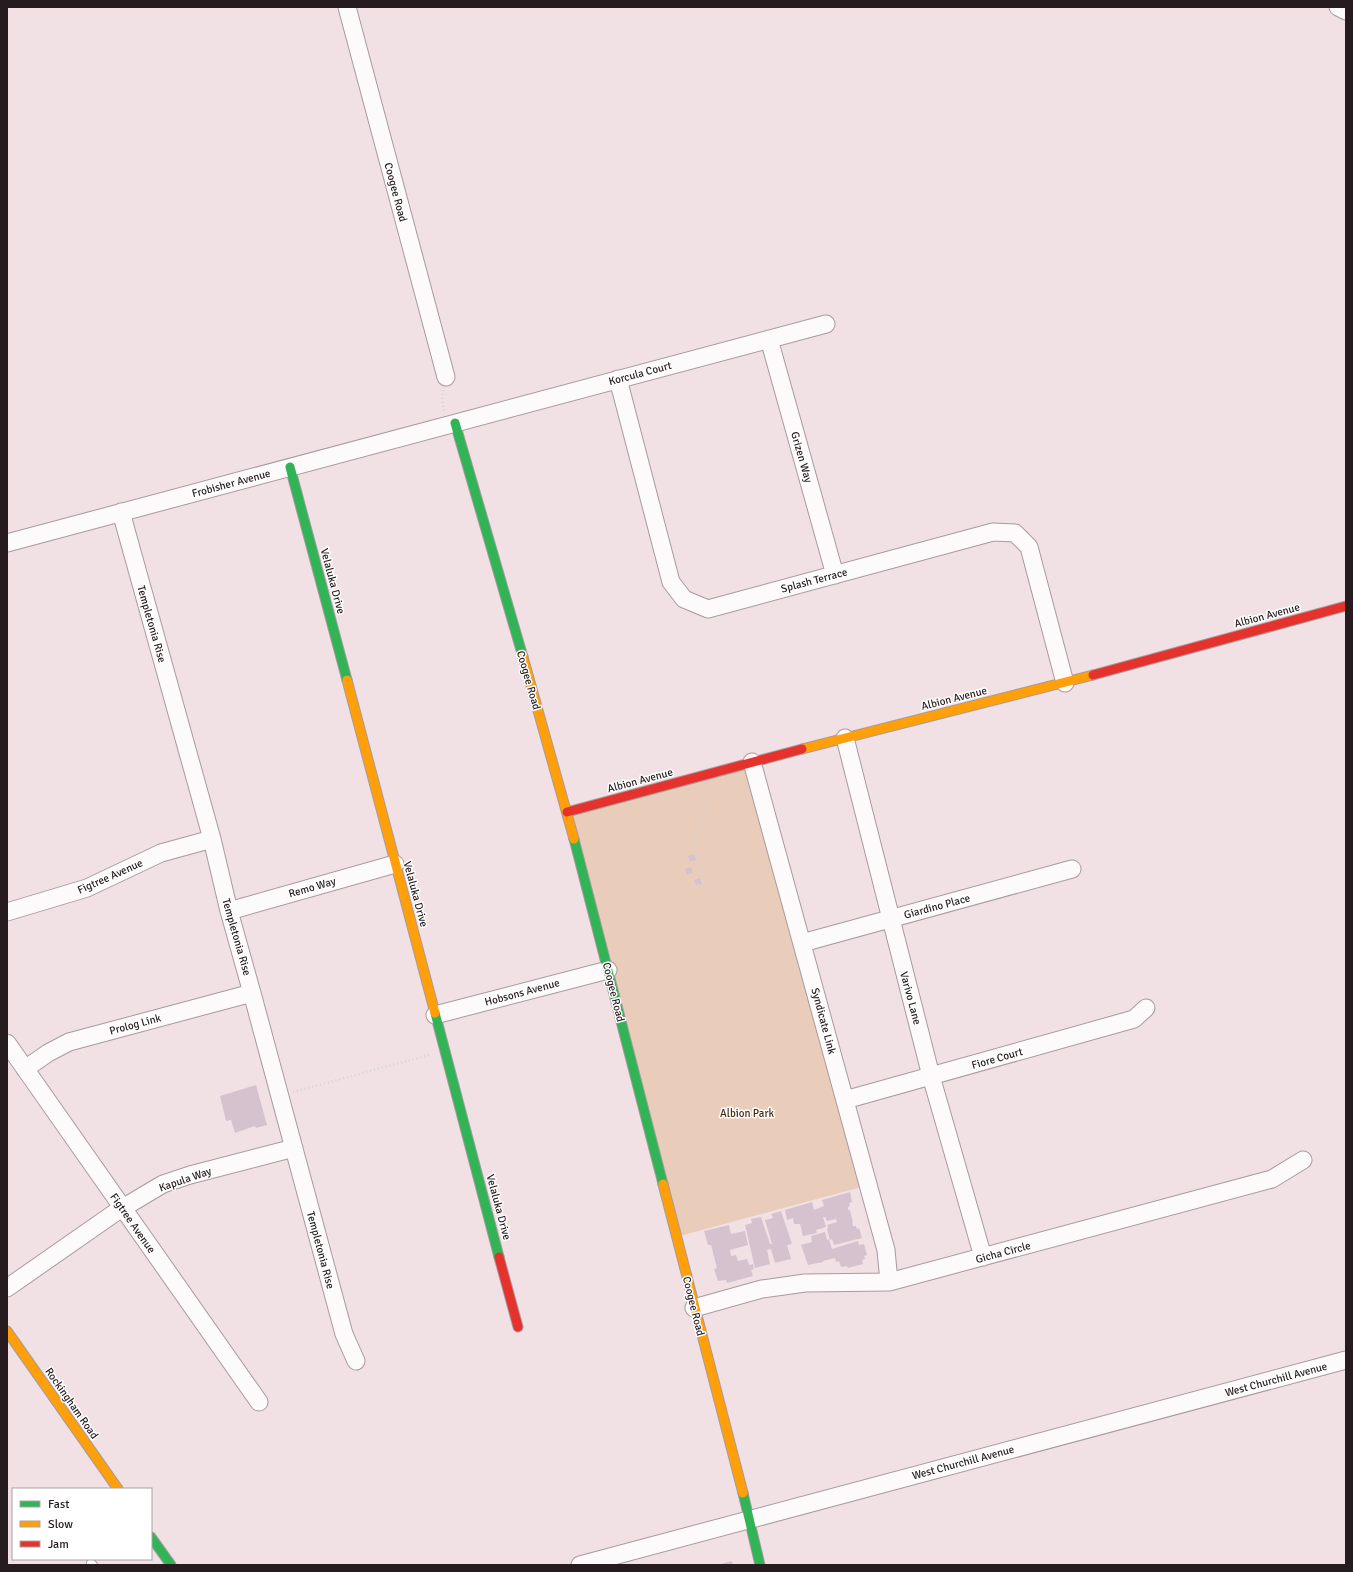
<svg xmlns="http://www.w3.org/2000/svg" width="1353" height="1572" font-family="Signika,sans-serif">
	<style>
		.green { fill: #e9ccba }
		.building { fill: #d6c2cf }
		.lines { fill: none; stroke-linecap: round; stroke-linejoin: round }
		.lane-casing { stroke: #a79b9e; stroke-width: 10 }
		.street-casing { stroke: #a79b9e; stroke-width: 19 }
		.fast-casing { stroke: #a79b9e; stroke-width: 11 }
		.slow-casing { stroke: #a79b9e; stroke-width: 11 }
		.jam-casing { stroke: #a79b9e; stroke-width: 11 }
		.path { stroke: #d8d4d5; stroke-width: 2.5; stroke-dasharray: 1 3; stroke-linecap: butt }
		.lane { stroke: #fdfafb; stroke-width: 8 }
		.street { stroke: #fdfafb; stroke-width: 17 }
		.fast { stroke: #30b455; stroke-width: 9 }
		.slow { stroke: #ff9f0a; stroke-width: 9 }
		.jam { stroke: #e5322d; stroke-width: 9 }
		.labels { text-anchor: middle; stroke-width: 3; stroke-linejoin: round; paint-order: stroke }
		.street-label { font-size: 11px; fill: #261c1f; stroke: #fff }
		.park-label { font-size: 11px; fill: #442a0e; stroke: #fff }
	</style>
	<rect width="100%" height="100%" fill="#f1e0e4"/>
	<!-- green -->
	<path class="green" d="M752 762 869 1185 676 1237 567 812Z"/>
	<!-- building -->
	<path class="building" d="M694 854 696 860 690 862 688 856Z
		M691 867 693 873 687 875 685 869Z
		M700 878 702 884 696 885 694 880Z
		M256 1085 267 1125 256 1128 255 1126 235 1133 231 1120 226 1121 220 1096Z
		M850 1192 852 1202 849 1203 850 1206 848 1207V1210H850L853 1223H852L853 1226H856L857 1229 859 1228 862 1238 834 1245 832 1239 830 1240 827 1229 828 1228 827 1225 837 1222 836 1219 827 1221 825 1217H823L826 1227 816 1230 817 1233 803 1236 800 1224H794L793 1218 787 1220 785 1210 812 1202 814 1210 824 1206 822 1200Z
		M781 1211 792 1244 787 1245 791 1259 775 1263 771 1249 767 1250 770 1264 755 1268 745 1225 752 1223 751 1219 761 1217 770 1244H772L765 1220 773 1218 771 1214Z
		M729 1225 731 1234 745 1231 748 1245 730 1250 731 1256 736 1255 738 1261 747 1259 749 1265 753 1264 754 1269 751 1270 753 1276 727 1283 726 1280 718 1281 714 1269 717 1268 711 1245H708L704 1231Z
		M825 1232 827 1240 829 1239 832 1249 858 1241 859 1245 864 1244 867 1255 864 1256 865 1259 862 1260 863 1264 848 1268 847 1266 841 1267 839 1261 836 1262 835 1258 823 1261V1262L808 1265 801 1245 812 1242 811 1236Z
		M731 1561 734 1565H718Z"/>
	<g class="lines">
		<defs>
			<path id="lane" d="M91 1563 93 1565"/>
			<path id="street" d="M347 7 446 377
				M1338 7 1346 11
				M769 339 835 575
				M618 379 671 582 684 599 708 609 993 532 1015 533 1029 547 1065 683
				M121 512 212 839 229 911 252 993 344 1334 356 1361
				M7 543 826 324
				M845 738 931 1076 983 1257
				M752 762 886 1250 889 1282
				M229 911 395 864
				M7 912 87 888 161 853 212 839
				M802 943 1072 869
				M435 1015 608 970
				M7 1043 259 1402
				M25 1069 48 1053 69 1042 252 993
				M845 1100 1134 1019 1146 1008
				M7 1288 116 1212 163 1184 190 1175 294 1148
				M694 1308 762 1289 805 1283 889 1282 1272 1179 1303 1160
				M580 1565 1346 1360"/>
			<path id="fast" d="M455 423 523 657
				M290 467 347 680
				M574 839 663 1184
				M435 1013 499 1257
				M743 1493 760 1565
				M151 1537 171 1565"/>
			<path id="slow" d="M523 657 574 839
				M347 680 435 1013
				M802 749 1093 675
				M663 1184 743 1493
				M7 1331 118 1489"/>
			<path id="jam" d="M1093 675 1346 606
				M567 812 802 749
				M499 1257 518 1327"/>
		</defs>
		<!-- lane casing -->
		<use href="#lane" class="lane-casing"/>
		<!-- street casing -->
		<use href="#street" class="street-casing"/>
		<!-- fast casing -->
		<use href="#fast" class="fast-casing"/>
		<!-- slow casing -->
		<use href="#slow" class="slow-casing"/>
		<!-- jam casing -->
		<use href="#jam" class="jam-casing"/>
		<!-- path -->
		<path class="path" d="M443 390 442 398 444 411
			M671 892 705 883
			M710 893C691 865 693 817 714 791
			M293 1092 429 1055"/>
		<!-- lane -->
		<use href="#lane" class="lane"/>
		<!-- street -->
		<use href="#street" class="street"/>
		<!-- fast -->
		<use href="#fast" class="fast"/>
		<!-- slow -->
		<use href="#slow" class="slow"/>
		<!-- jam -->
		<use href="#jam" class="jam"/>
	</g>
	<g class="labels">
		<!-- street labels -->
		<g class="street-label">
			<text transform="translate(396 192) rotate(75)" y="4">Coogee Road</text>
			<text transform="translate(640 373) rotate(-15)" y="4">Korcula Court</text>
			<text transform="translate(802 457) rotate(74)" y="4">Grizen Way</text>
			<text transform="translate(231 483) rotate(-15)" y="4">Frobisher Avenue</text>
			<text transform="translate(814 580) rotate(-15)" y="4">Splash Terrace</text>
			<text transform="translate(333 581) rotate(75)" y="4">Velaluka Drive</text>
			<text transform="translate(1267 615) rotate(-15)" y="4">Albion Avenue</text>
			<text transform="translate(152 624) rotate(74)" y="4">Templetonia Rise</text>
			<text transform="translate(529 680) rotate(74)" y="4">Coogee Road</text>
			<text transform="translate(954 698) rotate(-14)" y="4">Albion Avenue</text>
			<text transform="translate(640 780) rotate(-15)" y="4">Albion Avenue</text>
			<text transform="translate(110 876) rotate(-24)" y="4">Figtree Avenue</text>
			<text transform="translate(312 887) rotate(-16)" y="4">Remo Way</text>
			<text transform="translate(416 894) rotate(75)" y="4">Velaluka Drive</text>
			<text transform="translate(937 906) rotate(-15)" y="4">Giardino Place</text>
			<text transform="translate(237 937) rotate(74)" y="4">Templetonia Rise</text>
			<text transform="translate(522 992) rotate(-15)" y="4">Hobsons Avenue</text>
			<text transform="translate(614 992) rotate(76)" y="4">Coogee Road</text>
			<text transform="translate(911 998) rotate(75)" y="4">Varivo Lane</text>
			<text transform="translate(824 1021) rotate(75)" y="4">Syndicate Link</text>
			<text transform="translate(135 1024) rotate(-15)" y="4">Prolog Link</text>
			<text transform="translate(997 1058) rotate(-16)" y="4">Fiore Court</text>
			<text transform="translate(185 1179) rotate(-19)" y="4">Kapula Way</text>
			<text transform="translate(499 1207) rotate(75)" y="4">Velaluka Drive</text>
			<text transform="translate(133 1223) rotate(55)" y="4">Figtree Avenue</text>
			<text transform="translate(321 1250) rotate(75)" y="4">Templetonia Rise</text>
			<text transform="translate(1003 1252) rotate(-15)" y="4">Gicha Circle</text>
			<text transform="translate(694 1306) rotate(76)" y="4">Coogee Road</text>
			<text transform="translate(1276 1379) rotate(-15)" y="4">West Churchill Avenue</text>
			<text transform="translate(72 1403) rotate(55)" y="4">Rockingham Road</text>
			<text transform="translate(963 1462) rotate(-15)" y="4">West Churchill Avenue</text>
		</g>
		<!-- park labels -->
		<g class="park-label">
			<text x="747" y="1117">Albion Park</text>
		</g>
	</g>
	<!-- border -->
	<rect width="1353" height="1572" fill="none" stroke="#261c1f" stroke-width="16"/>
	<!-- legend -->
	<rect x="12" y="1488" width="140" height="72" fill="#ffffff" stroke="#a8a4a5"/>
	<rect x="20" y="1501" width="20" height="6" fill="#30b455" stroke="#a8a4a5"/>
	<text x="48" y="1508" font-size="12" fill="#261c1f">Fast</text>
	<rect x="20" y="1521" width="20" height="6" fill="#ff9f0a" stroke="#a8a4a5"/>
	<text x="48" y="1528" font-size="12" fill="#261c1f">Slow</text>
	<rect x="20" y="1541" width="20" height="6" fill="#e5322d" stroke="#a8a4a5"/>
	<text x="48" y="1548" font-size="12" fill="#261c1f">Jam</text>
</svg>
